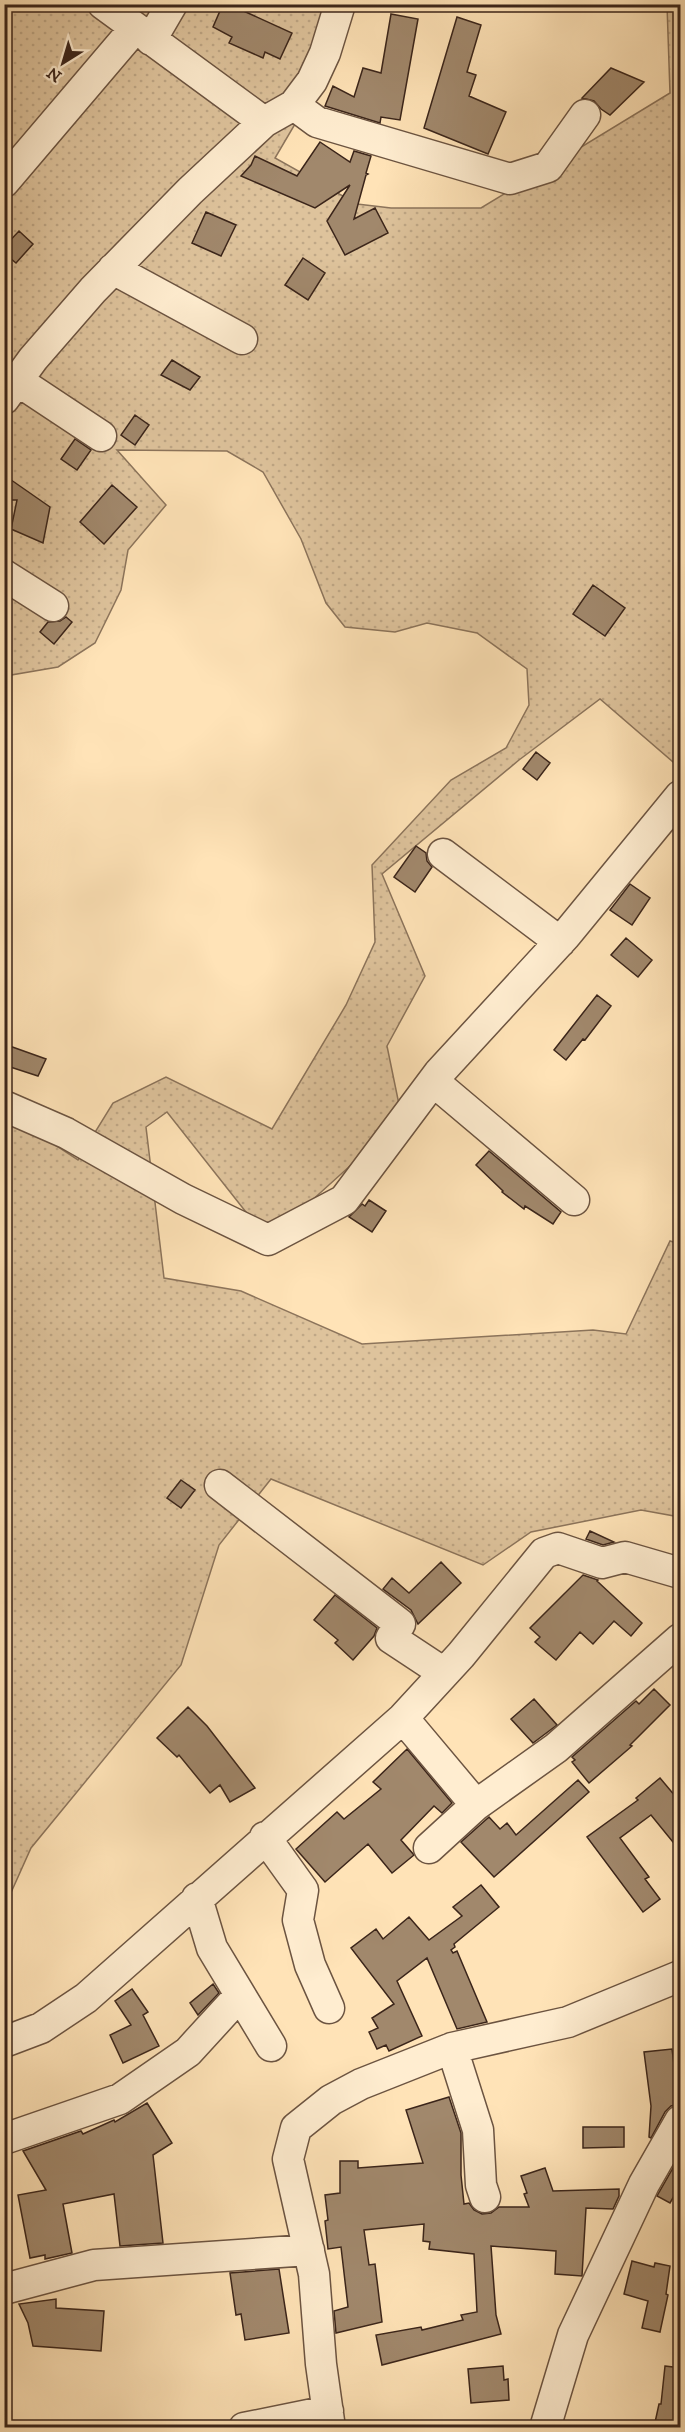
<svg xmlns="http://www.w3.org/2000/svg" width="685" height="2432" font-family="'IM FELL DW Pica',serif">
	<style>
		.green { fill: url(#green-dots); stroke: #8c745b; stroke-width: 1.5 }
		.building { fill: #a1886c; stroke: #3b251a; stroke-width: 1.5 }
		.lines { fill: none; stroke-linecap: round; stroke-linejoin: round }
		.minor-casing { stroke: #6c5441; stroke-width: 33 }
		.minor { stroke: #ffedd0; stroke-width: 30 }
	</style>
	<defs>
		<pattern id="green-dots" width="8" height="8" patternUnits="userSpaceOnUse" patternTransform="scale(1.5)"><rect width="8" height="8" fill="#dec39c"/><path d="M2 2h.1M6 6h.1" fill="none" stroke="#bfa786" stroke-width="1.8" stroke-linecap="round"/></pattern>
	</defs>
	<rect width="100%" height="100%" fill="#ffe3b7"/>
	<filter id="stains"><feTurbulence type="fractalNoise" baseFrequency=".00333" numOctaves="4"/><feColorMatrix values="0 0 0 0 .2 0 0 0 0 .09 0 0 0 0 .02 0 0 0 .5 -.17"/></filter>
	<radialGradient id="worn" r=".72"><stop offset=".6" stop-color="#630" stop-opacity="0"/><stop offset="1" stop-color="#630" stop-opacity=".3"/></radialGradient>
	<!-- green -->
	<path class="green" d="M5 5H349L345 39 275 158 357 204 391 208H481L670 93 667 5H680V768L600 699 519 760 382 874 425 976 387 1046 402 1119 268 1240 167 1112 146 1127 164 1278 241 1291 362 1344 593 1330 626 1334 670 1241 680 1244V1517L641 1510 531 1532 483 1565 271 1479 219 1545 181 1665 31 1848 5 1906V1112L78 1160 113 1103 166 1077 272 1129 346 1005 375 942 372 865 451 780 506 748 529 705 527 669 477 633 427 623 395 632 345 627 326 603 301 539 263 472 227 451 117 450 166 505 128 550 121 590 95 643 58 667 5 676Z"/>
	<!-- building -->
	<path class="building" d="M223 4H228L292 33 280 59 265 52 263 58 229 43 232 37 213 27Z
		M391 14 418 19 400 120 381 117 380 123 325 106 333 86 354 97 363 68 381 73Z
		M457 17 481 25 467 72 476 75 469 96 506 112 488 154 424 128Z
		M611 68 644 82 610 115 601 109 594 101 582 98Z
		M320 142 350 162 354 151 371 156 366 173 368 174 366 175 354 219 375 208 388 233 345 255 327 221 350 185 315 208 241 176 251 165 255 156 297 176Z
		M206 212 236 225 221 256 192 243Z
		M19 231 33 244 16 263 4 253V247Z
		M303 258 325 273 308 300 285 285Z
		M172 360 200 377 190 390 161 375Z
		M135 415 149 425 135 445 121 435Z
		M75 439 91 450 77 470 61 459Z
		M4 475 50 507 43 543 11 529 17 500H4Z
		M112 485 137 507 104 544 80 522Z
		M593 585 625 608 605 636 573 614Z
		M66 617 72 622 54 644 40 632 48 622 60 621Z
		M536 752 550 763 537 780 523 769Z
		M416 846 426 853 427 861 432 867 415 892 394 877Z
		M630 884 650 898 632 925 610 910Z
		M626 938 652 960 638 977 611 955Z
		M597 995 611 1006 585 1040 583 1039 566 1060 554 1050Z
		M4 1044 46 1059 38 1076 4 1065Z
		M489 1151 561 1212 553 1224 525 1206 524 1209 502 1192 503 1191 476 1165Z
		M369 1200 386 1211 372 1232 349 1217 362 1204 365 1206Z
		M181 1480 195 1490 181 1508 167 1498Z
		M590 1531 614 1542 603 1545 586 1539Z
		M441 1562 461 1583 418 1624 411 1610 383 1589 392 1578 409 1593Z
		M583 1575 598 1580 597 1581 642 1623 631 1636 614 1621 593 1644 580 1632 556 1660 535 1642 540 1637 530 1628Z
		M335 1595 377 1628 374 1636 353 1660 335 1643 338 1640 314 1620Z
		M654 1689 670 1705 630 1745 632 1746 589 1783 572 1762 575 1760 572 1757 636 1701 639 1704Z
		M534 1699 557 1725 533 1743 511 1719Z
		M188 1707 207 1726 255 1788 230 1802 220 1785 210 1793 179 1755 177 1757 157 1738Z
		M407 1749 452 1803 442 1813 434 1806 401 1840 414 1855 392 1873 368 1844 325 1882 296 1849 337 1812 344 1819 381 1789 373 1782Z
		M660 1778 681 1803V1852L651 1815 620 1838 649 1877 645 1879 660 1899 643 1912 587 1837 638 1800 636 1798Z
		M578 1780 589 1792 494 1877 461 1842 489 1817 500 1829 507 1823 516 1835Z
		M481 1885 499 1907 454 1944 455 1947 451 1950 453 1953 457 1951 487 2022 457 2029 427 1958 397 1981 422 2036 389 2051 386 2045 377 2049 369 2032 378 2028 372 2018 394 2004 351 1948 376 1929 383 1939 409 1917 429 1940 462 1916 453 1907Z
		M213 1984 219 1993 198 2015 190 2003Z
		M132 1989 148 2012 143 2015 159 2046 123 2063 110 2035 131 2025 115 2001Z
		M672 2049 679 2104 671 2106 665 2112 651 2138 649 2137 651 2106 644 2052Z
		M449 2097 461 2133V2175L464 2204 469 2203 474 2210 482 2214 491 2213 499 2207H529L524 2194 527 2193 521 2176 545 2168 553 2191 619 2189V2196L613 2209 586 2208 582 2276 555 2274 556 2251 491 2246 496 2315 501 2334 382 2365 376 2335 421 2327 422 2330 463 2320 461 2315 477 2312 474 2254 429 2249 430 2242 423 2241 424 2224 364 2230 369 2265 375 2264 382 2322 336 2333 334 2311 348 2307 341 2247 328 2249 325 2221 328 2220 325 2195 340 2193V2161H358V2168L423 2163 406 2110Z
		M147 2103 172 2143 153 2155 163 2243 120 2246 114 2194 63 2204 72 2253 45 2259V2255L30 2258 18 2195 46 2190 23 2151 81 2131 83 2134 114 2120 115 2122Z
		M583 2127H624V2147L583 2148Z
		M677 2161 681 2163V2184L670 2203 657 2196Z
		M632 2261 654 2267 655 2263 670 2266 666 2294 668 2295 660 2332 642 2328 648 2301 624 2294Z
		M279 2269 289 2333 245 2340 241 2314 236 2315 230 2273Z
		M56 2299V2308L104 2311 101 2351 33 2346 28 2323 19 2304Z
		M503 2366 504 2380 508 2379 509 2400 471 2403 468 2369Z
		M665 2366 681 2368V2427H654L659 2404H661Z"/>
	<g class="lines">
		<defs>
			<path id="minor" d="M103 4 264 122
				M151 40 172 4
				M294 105 317 122 510 179 548 167 585 115
				M4 182 135 28
				M113 269 242 339
				M18 381 101 436
				M4 399 33 359 93 290 190 191 264 122 294 105 312 81 325 53 340 4
				M4 575 53 606
				M443 854 560 942
				M433 1081 574 1200
				M4 1106 66 1133 183 1199 268 1240 344 1200 439 1073 566 935 680 796
				M220 1485 400 1624 391 1638 444 1673
				M403 1718 476 1805
				M265 1837 303 1890 298 1920 310 1965 329 2008
				M429 1848 476 1805 556 1748 680 1639
				M197 1898 212 1948 271 2046
				M4 2042 41 2028 86 1998 403 1718 461 1655 544 1553 558 1548 602 1563 625 1557 680 1573
				M452 2048 478 2130 481 2185 485 2197
				M4 2139 120 2099 188 2052 240 1995
				M4 2289 94 2265 309 2250
				M244 2428 328 2411
				M330 2428 321 2364 314 2274 288 2159 296 2128 331 2100 361 2084 452 2048 568 2022 680 1976
				M545 2428 573 2335 644 2184 680 2121"/>
		</defs>
		<!-- minor casing -->
		<use href="#minor" class="minor-casing"/>
		<!-- minor -->
		<use href="#minor" class="minor"/>
	</g>
	<!-- margin -->
	<rect width="685" height="2432" fill="none" stroke="#ffe3b7" stroke-width="24"/>
	<rect x="6" y="6" width="673" height="2420" fill="none" stroke="#3b251a" stroke-width="3"/>
	<rect x="12" y="12" width="661" height="2408" fill="none" stroke="#3b251a" stroke-width="1.5"/>
	<!-- north arrow -->
	<g transform="translate(63 63) rotate(217)" stroke="#ffedd0" stroke-width="4.5" paint-order="stroke">
	<path d="M0-4.5L10 22L0 15L-10 22Z" fill="#3b251a"/>
	<text y="-9" font-size="16" font-weight="bold" text-anchor="middle" fill="#3b251a">N</text>
	</g>
	<rect width="100%" height="100%" filter="url(#stains)"/>
	<rect width="100%" height="100%" fill="url(#worn)"/>
</svg>
